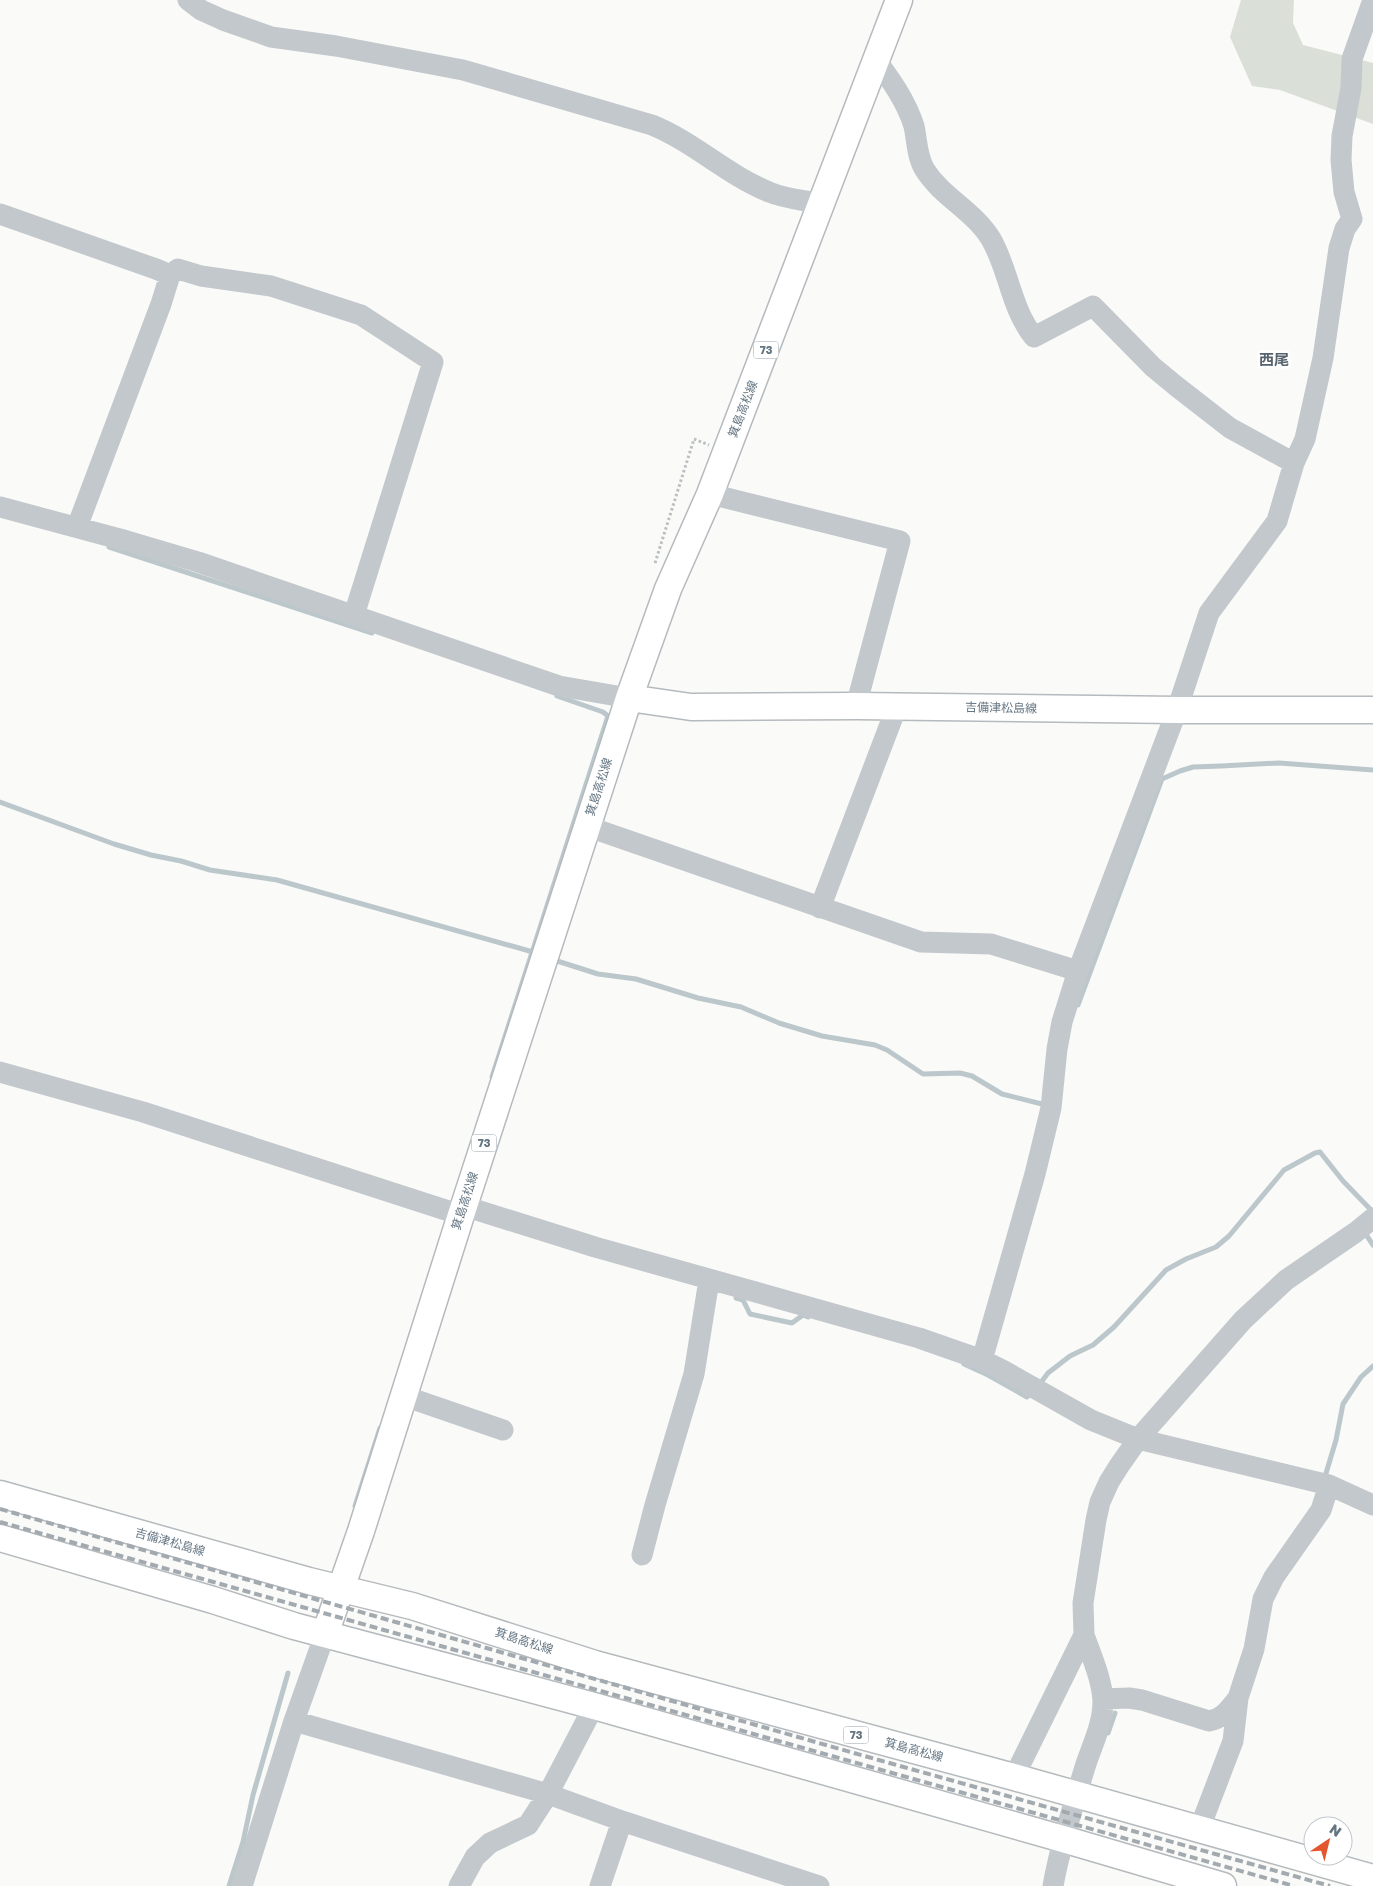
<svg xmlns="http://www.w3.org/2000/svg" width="1373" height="1886" font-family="'Golos Text','Noto Sans JP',sans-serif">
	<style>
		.green { fill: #dadfd7 }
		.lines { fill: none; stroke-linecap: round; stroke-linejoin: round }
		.stream { stroke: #bbc7cb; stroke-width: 5 }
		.major-casing { stroke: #b5babe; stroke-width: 29 }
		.path { stroke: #bbbfc2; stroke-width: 3; stroke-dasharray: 2.5 2.5; stroke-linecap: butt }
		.minor { stroke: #c3c8cc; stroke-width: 21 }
		.major { stroke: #fff; stroke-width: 26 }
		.rail { stroke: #a2aab0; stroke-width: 4; stroke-dasharray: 8 4; stroke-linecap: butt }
		.labels { text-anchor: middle; stroke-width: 5; stroke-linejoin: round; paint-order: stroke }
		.shield { fill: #fff; stroke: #939fa8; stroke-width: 1 }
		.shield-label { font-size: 11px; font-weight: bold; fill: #657683 }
		.street-label { font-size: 12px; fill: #657683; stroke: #fff }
		.quarter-label { font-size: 15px; font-weight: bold; fill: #57646e; stroke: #fff }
	</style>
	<rect width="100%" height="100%" fill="#fafaf8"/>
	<!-- green -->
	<path class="green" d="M1241 0H1294L1293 23 1303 45 1373 63V124L1280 90 1252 86 1230 37Z"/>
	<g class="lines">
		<!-- stream -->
		<path class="stream" d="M109 547 372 633
			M0 802 114 844 151 855 181 861 210 870 277 880 533 952
			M554 960 598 974 636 979 698 998 741 1007 779 1023 822 1036 875 1045 887 1050 923 1074 960 1073 972 1076 1002 1094 1046 1105
			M1078 1005 1162 779 1180 771 1193 767 1221 766 1279 763 1373 770
			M492 1077 608 716 603 712 557 696
			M1365 1233 1373 1245
			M736 1298 743 1300 750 1314 792 1323 803 1315 808 1317
			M964 1364 988 1375 1027 1397 1031 1393
			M1039 1385 1048 1373 1070 1356 1093 1345 1114 1327 1166 1270 1186 1259 1216 1247 1229 1236 1284 1170 1315 1153 1320 1152 1343 1181 1373 1212
			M1324 1480 1336 1440 1343 1404 1361 1377 1373 1366
			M355 1506 380 1428
			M1108 1733 1115 1713
			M229 1886 243 1842 253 1795 288 1673"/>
		<defs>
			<path id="major" d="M629 698 691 707 856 706 1177 710H1373
				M0 1494 309 1581 412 1606 595 1664 1014 1777 1373 1878
				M0 1538 213 1600 294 1626 594 1706 1063 1839 1223 1886
				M325 1634 361 1531 461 1215 629 698 668 589 710 494 899 0"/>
		</defs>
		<!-- major casing -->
		<use href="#major" class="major-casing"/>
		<!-- path -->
		<path class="path" d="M655 563 694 439 709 445"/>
		<!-- minor -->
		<path class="minor" d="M188 0 201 10 223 20 271 37 336 46 463 70 652 125C694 142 727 175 769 192 785 199 805 200 822 204
			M876 60C891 80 906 101 914 126 917 140 917 158 925 170 942 197 974 211 991 239 1009 270 1011 309 1034 337L1093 306 1153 367 1176 386 1230 428 1294 463
			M0 214 156 269 170 275
			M710 494 900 541 856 706
			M0 507 127 541 198 562 559 686 629 698
			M77 527 161 304 170 275 178 269 201 276 271 286 361 315 433 362 354 615
			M586 826 921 942 991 944 1078 971
			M820 908 897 706
			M0 1072 143 1112 461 1215
			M464 1206 595 1247 919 1338 982 1360 1004 1371 1091 1420 1138 1439 1329 1485 1373 1505
			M982 1360 1035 1174 1051 1108 1057 1049 1062 1022 1078 971 1177 710 1209 613 1277 521 1294 463 1305 439 1323 358 1339 248 1345 229 1352 219 1344 192 1341 160 1342 136 1351 88 1352 59 1373 0
			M404 1396 503 1430
			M642 1555 655 1505 694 1374 709 1280
			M1103 1699 1129 1698 1142 1700 1209 1721C1223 1719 1230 1708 1238 1698
			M294 1721 548 1794 622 1821 819 1886
			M1014 1777 1084 1635 1083 1603 1096 1520 1100 1502 1109 1482 1119 1466 1138 1439 1243 1320 1286 1280 1356 1232 1373 1218
			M1199 1830 1233 1741 1238 1698 1254 1649 1263 1599 1274 1577 1321 1510 1329 1485
			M242 1886 294 1721 325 1634
			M459 1886 475 1857 490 1843 528 1825 548 1794 594 1706
			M600 1886 622 1821
			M1053 1886C1060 1846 1073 1807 1085 1767 1092 1745 1103 1725 1103 1701 1102 1679 1091 1655 1084 1635"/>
		<!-- major -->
		<use href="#major" class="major"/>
		<!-- rail -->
		<path class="rail" d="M0 1509 875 1759 1330 1886
			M0 1522 1294 1886"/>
	</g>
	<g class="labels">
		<!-- shield labels -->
		<g class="shield">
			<rect x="753.5" y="341.5" width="25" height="17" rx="4"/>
			<rect x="471.5" y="1134.5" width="25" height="17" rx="4"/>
			<rect x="843.5" y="1726.5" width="25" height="17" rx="4"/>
		</g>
		<g class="shield-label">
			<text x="766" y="354">73</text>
			<text x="484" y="1147">73</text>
			<text x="856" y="1739">73</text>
		</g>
		<!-- street labels -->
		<g class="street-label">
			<text transform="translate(743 409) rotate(-69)" y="4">箕島高松線</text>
			<text transform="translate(1001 708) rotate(1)" y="4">吉備津松島線</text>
			<text transform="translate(599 787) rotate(-72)" y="4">箕島高松線</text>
			<text transform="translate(465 1201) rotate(-72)" y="4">箕島高松線</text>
			<text transform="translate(170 1542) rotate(16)" y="4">吉備津松島線</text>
			<text transform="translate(524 1641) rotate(18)" y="4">箕島高松線</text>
			<text transform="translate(914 1750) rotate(15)" y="4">箕島高松線</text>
		</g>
		<!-- quarter labels -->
		<g class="quarter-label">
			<text x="1274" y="365">西尾</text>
		</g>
	</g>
	<!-- north arrow -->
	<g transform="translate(1328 1841) rotate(35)"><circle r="24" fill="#ffffff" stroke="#c1c8cd"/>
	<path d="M0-4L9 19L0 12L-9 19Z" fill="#e4572e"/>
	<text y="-8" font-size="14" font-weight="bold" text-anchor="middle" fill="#657683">N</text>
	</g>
</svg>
